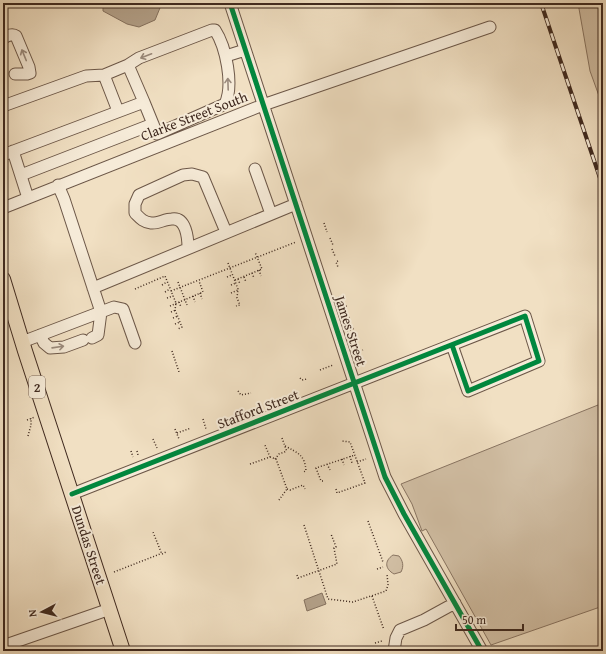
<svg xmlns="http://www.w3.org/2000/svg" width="606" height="654" font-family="'Gentium Book Plus',serif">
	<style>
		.green { fill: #d3c1a7; stroke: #897563 }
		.water { fill: #b4a28b; stroke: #857260 }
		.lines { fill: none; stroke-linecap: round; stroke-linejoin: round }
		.minor-casing { stroke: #6c5748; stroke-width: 13 }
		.major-casing { stroke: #3f291f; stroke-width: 16 }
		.path { stroke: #3f291f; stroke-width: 1.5; stroke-dasharray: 1 2; stroke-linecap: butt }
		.minor { stroke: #f6ebd8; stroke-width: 11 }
		.major { stroke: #f1e0c3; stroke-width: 14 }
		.rail-casing { stroke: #3f291f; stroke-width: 4 }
		.rail { stroke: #f6ebd8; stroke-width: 2.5; stroke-dasharray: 8; stroke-linecap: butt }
		.cycleway-casing { stroke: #f6ebd8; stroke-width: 8 }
		.cycleway { stroke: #00873e; stroke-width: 5 }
		.oneway { stroke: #9a8a7c }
		.labels { text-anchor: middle; stroke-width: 4; stroke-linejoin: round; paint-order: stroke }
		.shield { fill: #f6ebd8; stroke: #766356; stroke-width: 1 }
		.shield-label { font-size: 13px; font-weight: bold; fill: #3f291f }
		.street-label { font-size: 14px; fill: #3f291f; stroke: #f6ebd8 }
	</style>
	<rect width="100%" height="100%" fill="#f1e0c3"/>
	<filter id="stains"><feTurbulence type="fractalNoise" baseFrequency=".005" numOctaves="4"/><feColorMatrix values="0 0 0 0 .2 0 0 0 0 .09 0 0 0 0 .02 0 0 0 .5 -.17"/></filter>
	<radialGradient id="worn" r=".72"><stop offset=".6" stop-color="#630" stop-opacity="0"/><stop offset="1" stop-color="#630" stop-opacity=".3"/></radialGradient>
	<!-- green -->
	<path class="green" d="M578 3H603V107L590 71Z
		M603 403V606L491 645 426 529 422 531 412 504 401 484Z
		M393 555 399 556C403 561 404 566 401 572L394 574C385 569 384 561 393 555Z"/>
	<!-- water -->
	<path class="water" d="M103 3H162L155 20 139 27 127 24 103 11Z
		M322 593 326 604 307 611 304 600Z"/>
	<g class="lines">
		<defs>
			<path id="minor" d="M230 3 385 477 404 514 482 651
				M3 38C7 36 12 33 16 36L29 67 30 73 27 74H15
				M226 56 245 50
				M104 75 118 111
				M144 102 155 129
				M3 106 86 76 104 75 128 65 139 58 212 30H215C226 47 234 85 225 104L157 134
				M13 151 28 198
				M3 155 144 102 128 65
				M255 169 271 214
				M21 175 153 124
				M58 185 64 199 101 312 98 335 92 338
				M3 208 263 105 490 27
				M188 248C188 238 186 217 172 219 165 219 157 224 151 223 143 222 140 218 135 213V204L139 195 183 175 192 174 203 177 226 232
				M93 288 296 204
				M40 335 44 343 50 348 64 347 83 340
				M22 342 114 307 123 309 135 343
				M72 494C223 435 374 376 525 316L539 361 468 391 452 345
				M3 646 110 609
				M394 651 396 638 400 630 424 620 455 603"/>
			<path id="major" d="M3 279 25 351 123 651"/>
		</defs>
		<!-- minor casing -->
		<use href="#minor" class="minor-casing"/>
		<!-- major casing -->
		<use href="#major" class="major-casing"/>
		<!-- path -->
		<path class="path" d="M324 223 327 232
			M330 238 333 245
			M332 249 335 256
			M338 261 336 262 338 267
			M228 263 238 289 237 298 240 305 236 306
			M259 270 261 276
			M252 273 254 278
			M227 277 232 275
			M244 277 246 282
			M238 279 240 284
			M235 280 262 269 255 252
			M178 282 187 305
			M162 285 167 282
			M231 285 236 283
			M135 289 165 276 176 303 175 310 182 327 178 329
			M171 291 296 242
			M165 292 170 289
			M200 293 202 299
			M231 293 238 290
			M193 296 195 302
			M167 298 173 296
			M336 298 344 295
			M179 302 181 307
			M170 306 203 292 199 281
			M340 308 347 306
			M171 312 176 310
			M173 318 178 316
			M343 320 351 317
			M175 324 180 322
			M347 331 355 328
			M351 342 358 339
			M172 351 179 372
			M354 353 363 350
			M320 370 333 365
			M300 378 302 380 307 379
			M238 391 241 395 251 393
			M203 419 206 429
			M27 420 35 417
			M175 429 179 439
			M177 433 191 428
			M28 436 31 425V418
			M282 438 287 452
			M153 439 157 448
			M285 446C298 453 305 455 306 471L303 472
			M131 451 133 457
			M137 451 138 455
			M350 456 352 463
			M270 457 276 459 287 489 279 500
			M275 459 279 454 287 451
			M342 459 344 465
			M357 462 366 459
			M250 464 270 457 265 445
			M327 464 330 470
			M323 481H321L316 468 355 455
			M287 489 290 490 303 485 305 489
			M336 489 337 493 365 483 350 442 342 441
			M368 521 383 562
			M304 525 328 599 353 602 386 591 388 585 387 574
			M162 554 166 552
			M377 569 383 567
			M114 572 160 554 161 552 153 532
			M297 575 298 578 337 564 334 548 336 547 331 534
			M372 596 384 630
			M375 643 382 641"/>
		<!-- minor -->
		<use href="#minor" class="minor"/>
		<!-- major -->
		<use href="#major" class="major"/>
		<defs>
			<path id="rail" d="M541 3 603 187"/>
		</defs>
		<!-- rail casing -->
		<use href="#rail" class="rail-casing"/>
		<!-- rail -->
		<use href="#rail" class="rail"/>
		<defs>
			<path id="cycleway" d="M230 3 385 477 404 514 482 651
				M72 494C223 435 374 376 525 316L539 361 468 391 452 345"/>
		</defs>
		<!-- cycleway casing -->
		<use href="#cycleway" class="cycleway-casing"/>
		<!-- cycleway -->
		<use href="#cycleway" class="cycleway"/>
	</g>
	<!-- one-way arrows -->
	<defs><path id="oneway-shaft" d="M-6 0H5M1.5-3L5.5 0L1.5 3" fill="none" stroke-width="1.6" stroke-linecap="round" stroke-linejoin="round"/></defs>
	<g class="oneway">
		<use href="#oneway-shaft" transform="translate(24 55) rotate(-112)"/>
		<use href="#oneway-shaft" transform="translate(146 56) rotate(159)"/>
		<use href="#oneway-shaft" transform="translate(228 84) rotate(-92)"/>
		<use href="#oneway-shaft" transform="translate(58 347) rotate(-8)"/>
	</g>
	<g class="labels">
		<!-- shield labels -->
		<rect class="shield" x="29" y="376" width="16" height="22" rx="3"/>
		<g class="shield-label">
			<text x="37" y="392">2</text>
		</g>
		<!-- street labels -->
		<g class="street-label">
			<text transform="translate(194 116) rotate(-21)" y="5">Clarke Street South</text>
			<text transform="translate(351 331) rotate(72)" y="5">James Street</text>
			<text transform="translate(258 409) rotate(-21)" y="5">Stafford Street</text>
			<text transform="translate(89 545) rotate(72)" y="5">Dundas Street</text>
		</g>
	</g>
	<!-- margin -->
	<rect width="606" height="654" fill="none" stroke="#f1e0c3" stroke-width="16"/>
	<rect x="4" y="4" width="598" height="646" fill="none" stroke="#3f291f" stroke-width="2"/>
	<rect x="8" y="8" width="590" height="638" fill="none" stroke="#3f291f"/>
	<!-- north arrow -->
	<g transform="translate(42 612) rotate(263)" stroke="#f6ebd8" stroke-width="3" paint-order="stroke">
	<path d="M0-3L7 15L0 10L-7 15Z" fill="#3f291f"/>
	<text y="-6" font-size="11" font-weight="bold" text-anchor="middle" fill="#3f291f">N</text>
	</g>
	<!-- scale -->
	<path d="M456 624v6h67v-6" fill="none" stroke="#3f291f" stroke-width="2"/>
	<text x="462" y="624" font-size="12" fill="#3f291f" stroke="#f6ebd8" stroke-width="3" paint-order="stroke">50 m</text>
	<rect width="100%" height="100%" filter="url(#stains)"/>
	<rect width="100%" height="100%" fill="url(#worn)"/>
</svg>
